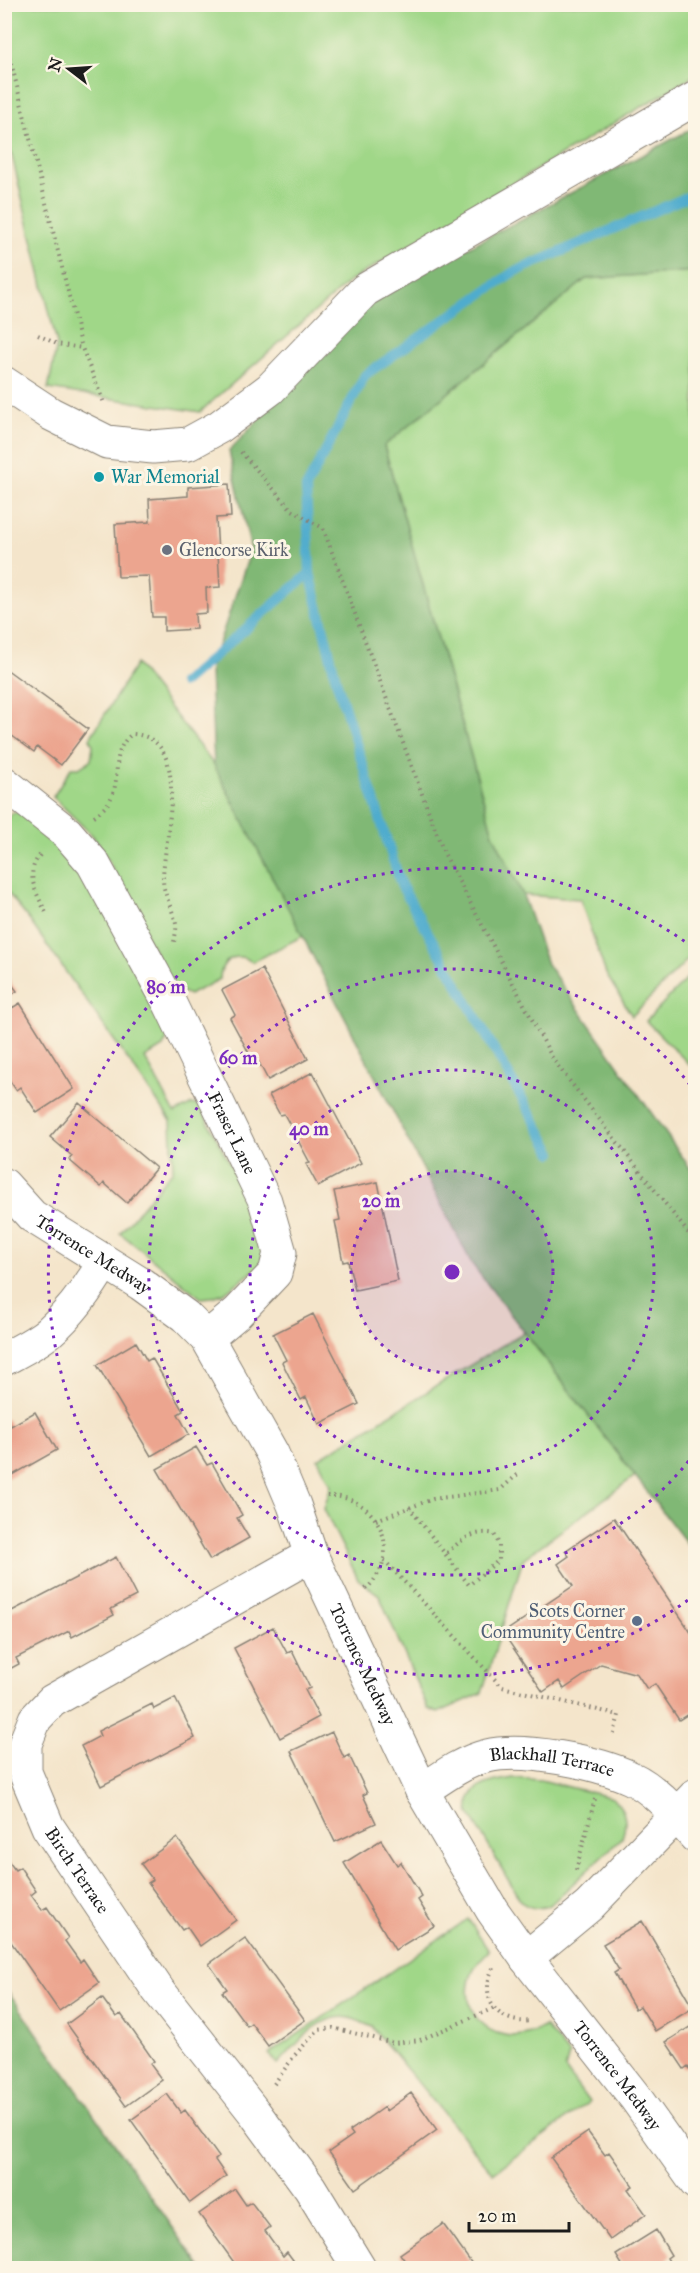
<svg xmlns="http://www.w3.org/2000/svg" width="700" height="2273" font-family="'IM FELL Great Primer',serif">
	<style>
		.green { fill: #a0d788; stroke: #5e7a52; stroke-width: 1.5 }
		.forest { fill: #80b874; stroke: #4e6a48; stroke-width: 1.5 }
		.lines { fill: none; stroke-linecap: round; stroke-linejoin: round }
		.stream { stroke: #4faccd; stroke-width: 10 }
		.building { fill: #eca58f }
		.minor-casing { stroke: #888074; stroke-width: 35 }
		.path { stroke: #888074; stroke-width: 4; stroke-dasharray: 1.5 4.5; stroke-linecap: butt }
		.minor { stroke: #fff; stroke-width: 33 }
		.ring { fill: none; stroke: #7b2cbf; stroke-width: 3; stroke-dasharray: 3 6 }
		.culture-dot { fill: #0f9aa8; stroke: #fcf5e5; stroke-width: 2 }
		.worship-dot { fill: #6b7280; stroke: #fcf5e5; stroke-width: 2 }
		.service-dot { fill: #5c6f8a; stroke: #fcf5e5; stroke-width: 2 }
		.labels { text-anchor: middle; stroke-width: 6; stroke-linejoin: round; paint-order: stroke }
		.culture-label { font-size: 18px; fill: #0d838f; stroke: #fcf5e5; text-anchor: start }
		.worship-label { font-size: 18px; fill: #5b616d; stroke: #fcf5e5; text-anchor: start }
		.street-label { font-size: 18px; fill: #1c1c1c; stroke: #fcf5e5 }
		.service-label { font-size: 18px; fill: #4e5e75; stroke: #fcf5e5; text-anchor: end }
		.centre { fill: #7b2cbf; stroke: #fcf5e5; stroke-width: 3 }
		.ring-label { font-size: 18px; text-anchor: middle; font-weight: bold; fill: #7b2cbf; stroke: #fcf5e5; stroke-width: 6; stroke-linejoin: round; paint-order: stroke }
	</style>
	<rect width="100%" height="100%" fill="#fcf5e5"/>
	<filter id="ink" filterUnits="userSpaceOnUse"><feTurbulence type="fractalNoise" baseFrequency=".0167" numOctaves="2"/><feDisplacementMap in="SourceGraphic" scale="12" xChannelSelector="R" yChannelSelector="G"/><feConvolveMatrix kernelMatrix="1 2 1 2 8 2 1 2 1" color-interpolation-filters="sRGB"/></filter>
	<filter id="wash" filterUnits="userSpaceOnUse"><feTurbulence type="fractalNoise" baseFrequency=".008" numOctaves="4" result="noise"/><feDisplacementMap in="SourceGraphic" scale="24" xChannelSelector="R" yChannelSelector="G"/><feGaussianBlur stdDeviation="1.35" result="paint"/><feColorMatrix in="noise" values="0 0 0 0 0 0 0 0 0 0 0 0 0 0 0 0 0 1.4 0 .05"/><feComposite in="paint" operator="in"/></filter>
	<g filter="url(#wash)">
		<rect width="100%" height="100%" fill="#f4e5cb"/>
		<!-- green -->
		<path class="green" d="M4 5H695V75L351 280 200 412 48 389 57 344 5 127Z
			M695 271V952L632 1016 606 974 580 899 523 895 493 834 384 446 586 279Z
			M136 664 214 765 303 936 252 962C236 951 220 960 220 979L189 995 173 988 108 860 93 836 53 797 71 768H79L91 760 93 745 90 738Z
			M24 811 89 875 168 1037 163 1047 145 1058 175 1113 192 1104 200 1106 268 1238 260 1266 224 1293 212 1297 201 1298 120 1233 173 1170 171 1121 30 921 5 889V825L11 813Z
			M695 970V1070L646 1021Z
			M524 1332 635 1476 523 1559 482 1693 438 1713 428 1709 379 1595 358 1579 324 1509 331 1485 318 1459Z
			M514 1778 541 1780 613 1798C625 1810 628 1821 622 1838L550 1905C539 1910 530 1909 521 1902L469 1812C465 1785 492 1781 514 1778Z
			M468 1919 489 1951C439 1995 488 2061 545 2026L569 2055 565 2069 589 2102 493 2173 372 2027C365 2024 357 2020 350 2018 319 2012 297 2045 278 2064L269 2054Z"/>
		<!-- forest -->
		<path class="forest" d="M695 127V271L586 279 384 446 493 834 523 895 547 964 695 1175V1554L472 1264 214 765 210 669 251 550 229 451 373 298Z
			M5 1987 201 2268H5Z"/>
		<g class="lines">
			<!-- stream -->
			<path class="stream" d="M183 683 310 573
				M553 1153 401 885 337 683 310 573 306 488 365 375 512 273 696 193"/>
		</g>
		<g id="blocks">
			<!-- building -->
			<path class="building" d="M229 484 231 517 216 518 220 587 206 588 207 613 195 614 196 629 164 631V617H152L149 576 118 577 115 524 150 522 149 499 188 496V487Z
				M6 669 88 729 61 765 37 747 34 752 4 730Z
				M262 969 308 1059 268 1080 254 1053 250 1055 230 1018 235 1015 222 990Z
				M4 974 17 991 4 1000Z
				M20 1003 74 1089 37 1113 20 1087 16 1090 4 1072V1013Z
				M313 1072 361 1163 318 1186 306 1164 310 1163 284 1114 280 1115 269 1095Z
				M79 1103 156 1168 127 1203 104 1183 101 1187 69 1160 72 1156 50 1137Z
				M378 1182 398 1281 355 1290 348 1261 343 1262 335 1221 340 1220 334 1191Z
				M313 1314 359 1404 319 1424 306 1397 301 1400 282 1362 286 1360 273 1334Z
				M136 1342 147 1361 152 1358 183 1411 178 1414 189 1434 151 1456 97 1365Z
				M35 1412 57 1450 4 1480V1421L7 1419 11 1426Z
				M196 1447 207 1465 212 1463 242 1515 237 1518 249 1538 210 1560 157 1469Z
				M614 1518 696 1640V1709L679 1720 655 1684 647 1689 637 1674 601 1664 564 1689 559 1681 543 1692 503 1633 573 1586 558 1564 569 1556 565 1551Z
				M116 1557 136 1596 111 1609 114 1615 72 1637 69 1631 16 1658 19 1664 4 1672V1615Z
				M273 1627 287 1653 292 1651 310 1688 305 1690 319 1717 280 1738 234 1648Z
				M175 1698 195 1738 101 1786 81 1746 100 1736 98 1731 152 1704 154 1709Z
				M332 1732 344 1758 349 1755 367 1793 363 1795 376 1823 335 1842 291 1751Z
				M177 1838 236 1920 200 1946 187 1927 182 1930 148 1883 153 1880 141 1864Z
				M381 1840 397 1865 401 1862 422 1897 418 1900 434 1926 395 1950 344 1863Z
				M4 1855 15 1870 20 1867 36 1891 31 1895 42 1910 47 1907 68 1938 65 1941 80 1962 83 1959 99 1983 59 2011 4 1932Z
				M642 1921 693 2008 655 2031 640 2006 635 2009 614 1973 619 1970 603 1944Z
				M245 1938 305 2020 268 2046 251 2023 247 2026 222 1992 227 1989 209 1964Z
				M102 1998 116 2017 121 2014 154 2061 150 2064 162 2080 126 2106 67 2024Z
				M696 2023V2077L688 2066 684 2069 666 2042Z
				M411 2093 437 2130 355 2189 329 2152 353 2135 350 2131 384 2107 386 2111Z
				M167 2094 181 2113 185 2110 219 2157 215 2160 226 2176 190 2203 131 2120Z
				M588 2132 605 2155 609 2152 633 2186 628 2189 646 2214 610 2240 551 2158Z
				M235 2189 246 2205 251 2202 270 2227 265 2231 283 2256 287 2252 299 2268H238L199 2214Z
				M443 2224 475 2268H410L400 2254Z
				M656 2230 671 2255 667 2258 673 2268H624L616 2255Z"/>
		</g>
	</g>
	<g filter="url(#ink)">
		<use href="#blocks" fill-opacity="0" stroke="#888074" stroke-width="1.5"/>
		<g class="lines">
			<defs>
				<g id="minor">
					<path d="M4 383 51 414 107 442 153 447 188 444 219 427 270 389 365 290 696 98"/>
					<path id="s1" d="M4 783 67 833 93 863 170 1004 265 1201 280 1253 275 1273 237 1313 207 1338"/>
					<path id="s2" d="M4 1185 32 1216 141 1284 185 1316 207 1338 272 1453 294 1505 311 1555 422 1791 492 1910 526 1958 635 2097 696 2183"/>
					<path d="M4 1359C19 1351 36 1343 49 1332 72 1312 89 1288 104 1262"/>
					<path id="s3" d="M311 1555 52 1701 35 1719 25 1744V1772L48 1827 158 1990 254 2112 310 2188 359 2268"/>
					<path id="s4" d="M422 1791C441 1778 464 1761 487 1756 523 1747 597 1762 631 1778 657 1790 677 1816 696 1837"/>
					<path d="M526 1958 589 1906 696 1795"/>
				</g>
			</defs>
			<!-- minor casing -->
			<use href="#minor" class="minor-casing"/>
			<!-- path -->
			<path class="path" d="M4 34 82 348
				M38 335 57 344 82 348 104 403
				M241 452 292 510 323 528 444 853 554 1061 696 1243
				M94 816C132 792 103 756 132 734 195 737 163 840 163 879 163 894 173 909 176 924 177 929 175 936 174 942
				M40 855C23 875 38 895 47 915
				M327 1496C365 1494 396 1531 381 1568 377 1576 372 1585 364 1590
				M409 1507 469 1585 499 1560V1544L494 1534C475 1529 459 1541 446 1554
				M376 1520 433 1499 500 1490 518 1474
				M384 1560 502 1687 619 1715 613 1737
				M576 1870 595 1799
				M493 1968C478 1999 498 2025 532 2021
				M274 2084 294 2056 318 2030 333 2028 394 2043 420 2040 494 2008"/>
			<!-- minor -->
			<use href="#minor" class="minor"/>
		</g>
	</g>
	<!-- distance rings -->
	<circle cx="452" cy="1272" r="101" fill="#7b2cbf" fill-opacity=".12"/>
	<g class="ring">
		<circle cx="452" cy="1272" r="101"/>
		<circle cx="452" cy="1272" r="202"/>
		<path d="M694 1454A303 303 0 1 1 694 1090"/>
		<path d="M695 1595A404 404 0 1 1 695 949"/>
	</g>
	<!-- markers -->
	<circle class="culture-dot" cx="99" cy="477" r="6"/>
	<circle class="worship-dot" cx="167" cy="550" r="6"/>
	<circle class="service-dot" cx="637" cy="1621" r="6"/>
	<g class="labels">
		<!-- culture labels -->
		<g class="culture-label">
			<text x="111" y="483">War Memorial</text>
		</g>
		<!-- worship labels -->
		<g class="worship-label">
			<text x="179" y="556">Glencorse Kirk</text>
		</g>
		<!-- street labels -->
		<g class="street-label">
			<text dy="6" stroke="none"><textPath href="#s1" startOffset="424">Fraser Lane</textPath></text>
			<text dy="6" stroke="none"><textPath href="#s2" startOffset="114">Torrence Medway</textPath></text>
			<text dy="6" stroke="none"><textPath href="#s2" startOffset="618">Torrence Medway</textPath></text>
			<text dy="6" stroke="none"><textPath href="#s4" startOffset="140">Blackhall Terrace</textPath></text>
			<text dy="6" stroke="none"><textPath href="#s3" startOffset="489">Birch Terrace</textPath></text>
			<text dy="6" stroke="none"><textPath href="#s2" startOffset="1104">Torrence Medway</textPath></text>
		</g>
		<!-- service labels -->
		<g class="service-label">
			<text x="625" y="1617">Scots Corner<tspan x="625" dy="21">Community Centre</tspan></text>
		</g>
	</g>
	<circle cx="452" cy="1272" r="9" class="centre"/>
	<g class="ring-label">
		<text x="166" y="993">80 m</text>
		<text x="238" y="1064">60 m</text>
		<text x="309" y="1135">40 m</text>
		<text x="381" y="1207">20 m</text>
	</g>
	<!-- margin -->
	<rect width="700" height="2273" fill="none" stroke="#fcf5e5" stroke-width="24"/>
	<!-- north arrow -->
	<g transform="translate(69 69) rotate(287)" stroke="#fcf5e5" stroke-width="4.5" paint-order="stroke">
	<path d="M0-4.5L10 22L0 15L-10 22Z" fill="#1c1c1c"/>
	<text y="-9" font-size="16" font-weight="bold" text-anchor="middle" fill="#1c1c1c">N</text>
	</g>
	<!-- scale -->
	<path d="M469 2222v9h100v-9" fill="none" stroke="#1c1c1c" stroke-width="3"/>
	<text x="478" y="2222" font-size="18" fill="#1c1c1c" stroke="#fcf5e5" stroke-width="4.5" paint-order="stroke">20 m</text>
</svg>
